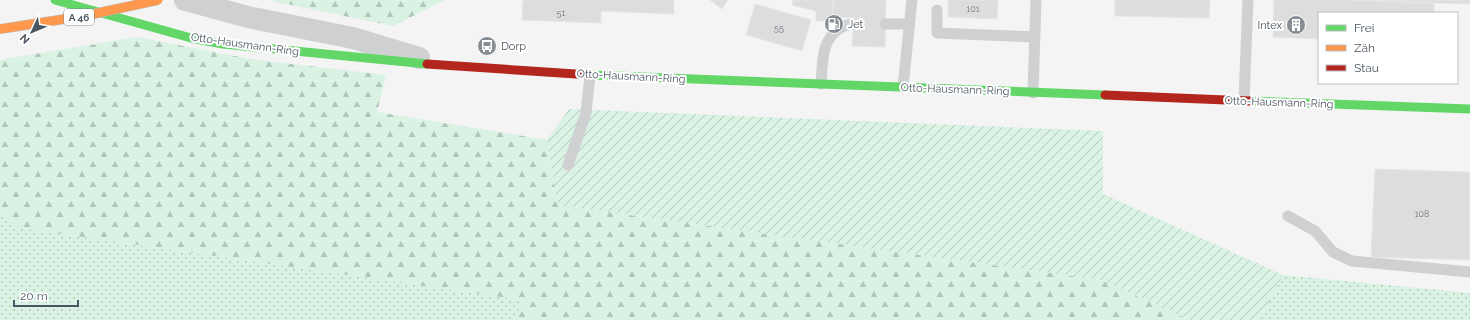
<svg xmlns="http://www.w3.org/2000/svg" width="1470" height="320" font-family="Raleway,sans-serif">
	<style>
		.grass { fill: url(#grass-dots) }
		.forest { fill: url(#forest-firs) }
		.garden { fill: url(#garden-furrows) }
		.building { fill: #ddddde; stroke: #e5e6e7 }
		.lines { fill: none; stroke-linecap: round; stroke-linejoin: round }
		.lane { stroke: #ced0d2; stroke-width: 11 }
		.street { stroke: #ced0d2; stroke-width: 22 }
		.fast { stroke: #63d668; stroke-width: 9 }
		.jam { stroke: #b3261e; stroke-width: 9 }
		.slow-bridge-casing { stroke: #b9bec3; stroke-width: 10; stroke-linecap: butt }
		.slow-bridge { stroke: #ff974d; stroke-width: 9 }
		.labels { text-anchor: middle; stroke-width: 4; stroke-linejoin: round; paint-order: stroke }
		.number-label { font-size: 9px; fill: #707881 }
		.shield { fill: #fff; stroke: #808990; stroke-width: 1 }
		.shield-label { font-size: 10px; font-weight: bold; fill: #4a5661 }
		.poi-label { font-size: 11px; fill: #4a5661; stroke: #fff; text-anchor: start }
		.street-label { font-size: 11px; fill: #4a5661; stroke: #fff }
	</style>
	<defs>
		<pattern id="grass-dots" width="8" height="8" patternUnits="userSpaceOnUse"><rect width="8" height="8" fill="#d9f2e3"/><path d="M2 2h.1M6 6h.1" fill="none" stroke="#b2c7bb" stroke-width="1.8" stroke-linecap="round"/></pattern>
		<pattern id="forest-firs" width="22" height="20" patternUnits="userSpaceOnUse"><rect width="22" height="20" fill="#d9f2e3"/><path d="M5 1l3.5 6h-7zM16 11l3.5 6h-7z" fill="#b2c7bb"/></pattern>
		<pattern id="garden-furrows" width="10" height="10" patternUnits="userSpaceOnUse"><rect width="10" height="10" fill="#d9f2e3"/><path d="M-1 1l2-2M0 10L10 0M9 11l2-2" fill="none" stroke="#b2c7bb"/></pattern>
	</defs>
	<rect width="100%" height="100%" fill="#f4f4f4"/>
	<!-- grass -->
	<path class="grass" d="M0 210 20 228 524 300 514 320H0Z
		M1283 275 1470 293V320H1260Z"/>
	<!-- forest -->
	<path class="forest" d="M274 0H445L393 26 272 1Z
		M137 37 250 59 386 75 377 112 547 140 558 205 1101 280 1190 320H514L523 300 20 228 0 210V60Z"/>
	<!-- garden -->
	<path class="garden" d="M569 109 1103 131V194L1283 275 1260 320H1190L1101 280 558 205 547 140Z"/>
	<!-- building -->
	<path class="building" d="M523 0H674V14L601 11V23L522 20Z
		M710 0H728L722 9Z
		M793 0H833L832 21H816V11L792 5Z
		M833 0H886L885 47 852 46 854 18 833 17Z
		M948 0H998L997 19 948 17Z
		M1115 0H1210L1209 18 1115 16Z
		M1274 0H1355L1434 3V13H1319V39L1273 37Z
		M1355 0H1470V4L1434 3Z
		M755 4 811 20 802 51 746 35Z
		M1375 169 1470 172V260L1371 257Z"/>
	<g class="lines">
		<!-- lane -->
		<path class="lane" d="M937 10V33L1034 37
			M885 24H909
			M821 84C823 64 820 42 839 29 844 26 847 24 853 24
			M903 87 912 0
			M1033 93 1036 0
			M1244 100 1248 0
			M568 165 586 113 590 75
			M1288 216 1315 231 1333 252 1352 261 1470 272"/>
		<!-- street -->
		<path class="street" d="M185 0 248 17 353 38 419 58"/>
		<!-- fast -->
		<path class="fast" d="M55 0 191 38 223 44 427 64
			M591 75 1105 95
			M1250 101 1470 109"/>
		<!-- jam -->
		<path class="jam" d="M427 64 591 75
			M1105 95 1250 101"/>
		<defs>
			<path id="slow-bridge" d="M0 29 84 16 158 0"/>
		</defs>
		<!-- slow-bridge casing -->
		<use href="#slow-bridge" class="slow-bridge-casing"/>
		<!-- slow-bridge -->
		<use href="#slow-bridge" class="slow-bridge"/>
	</g>
	<!-- icons -->
	<defs>
		<symbol id="fuel-disc" viewBox="-11 -11 22 22"><circle r="9.5" fill="#868d94" stroke="#fff"/><path d="M-5.5-6h7V0h2V4h1.3V-2.5L3-4.5l.8-.8L6-3V5H2.5V1h-1V6h-7ZM-4.2-4.7v3.2H.2V-4.7Z" fill="#fff"/></symbol>
		<symbol id="building-disc" viewBox="-11 -11 22 22"><circle r="9.5" fill="#868d94" stroke="#fff"/><path d="M-4-6H4V6H1V3H-1V6H-4ZM-2.5-4.3h1.7v1.8h-1.7ZM.8-4.3h1.7v1.8H.8ZM-2.5-1h1.7V.8h-1.7ZM.8-1h1.7V.8H.8Z" fill="#fff"/></symbol>
		<symbol id="bus-disc" viewBox="-11 -11 22 22"><circle r="9.5" fill="#868d94" stroke="#fff"/><path d="M-5-6H5V4H4V6H2V4H-2V6H-4V4H-5ZM-3.5-4V0h7V-4ZM-3.5 1.2v1.5H-2V1.2ZM2 1.2v1.5H3.5V1.2Z" fill="#fff"/></symbol>
	</defs>
	<g fill-rule="evenodd">
		<use href="#fuel-disc" x="823" y="13" width="22" height="22"/>
		<use href="#building-disc" x="1285" y="14" width="22" height="22"/>
		<use href="#bus-disc" x="476" y="35" width="22" height="22"/>
	</g>
	<g class="labels">
		<!-- number labels -->
		<g class="number-label">
			<text x="973" y="12">101</text>
			<text x="561" y="16">51</text>
			<text x="779" y="31">55</text>
			<text x="1422" y="217">108</text>
		</g>
		<!-- shield labels -->
		<rect class="shield" x="64" y="9" width="30" height="16" rx="3"/>
		<g class="shield-label">
			<text x="79" y="21">A 46</text>
		</g>
		<!-- poi labels -->
		<g class="poi-label">
			<text x="848" y="28">Jet</text>
			<text x="1282" y="29" text-anchor="end">Intex</text>
			<text x="501" y="50">Dorp</text>
		</g>
		<!-- street labels -->
		<g class="street-label">
			<text transform="translate(245 44) rotate(8)" y="4">Otto-Hausmann-Ring</text>
			<text transform="translate(631 76) rotate(3)" y="4">Otto-Hausmann-Ring</text>
			<text transform="translate(955 89) rotate(2)" y="4">Otto-Hausmann-Ring</text>
			<text transform="translate(1279 102) rotate(2)" y="4">Otto-Hausmann-Ring</text>
		</g>
	</g>
	<!-- legend -->
	<rect x="1318" y="12" width="140" height="72" fill="#ffffff" stroke="#b7bbc0"/>
	<rect x="1326" y="25" width="20" height="6" fill="#63d668" stroke="#b7bbc0"/>
	<text x="1354" y="32" font-size="12" fill="#4a5661">Frei</text>
	<rect x="1326" y="45" width="20" height="6" fill="#ff974d" stroke="#b7bbc0"/>
	<text x="1354" y="52" font-size="12" fill="#4a5661">Zäh</text>
	<rect x="1326" y="65" width="20" height="6" fill="#b3261e" stroke="#b7bbc0"/>
	<text x="1354" y="72" font-size="12" fill="#4a5661">Stau</text>
	<!-- north arrow -->
	<g transform="translate(32 32) rotate(226)" stroke="#ffffff" stroke-width="3" paint-order="stroke">
	<path d="M0-3L7 15L0 10L-7 15Z" fill="#4a5661"/>
	<text y="-6" font-size="11" font-weight="bold" text-anchor="middle" fill="#4a5661">N</text>
	</g>
	<!-- scale -->
	<path d="M14 300v6h64v-6" fill="none" stroke="#4a5661" stroke-width="2"/>
	<text x="20" y="300" font-size="12" fill="#4a5661" stroke="#ffffff" stroke-width="3" paint-order="stroke">20 m</text>
</svg>
